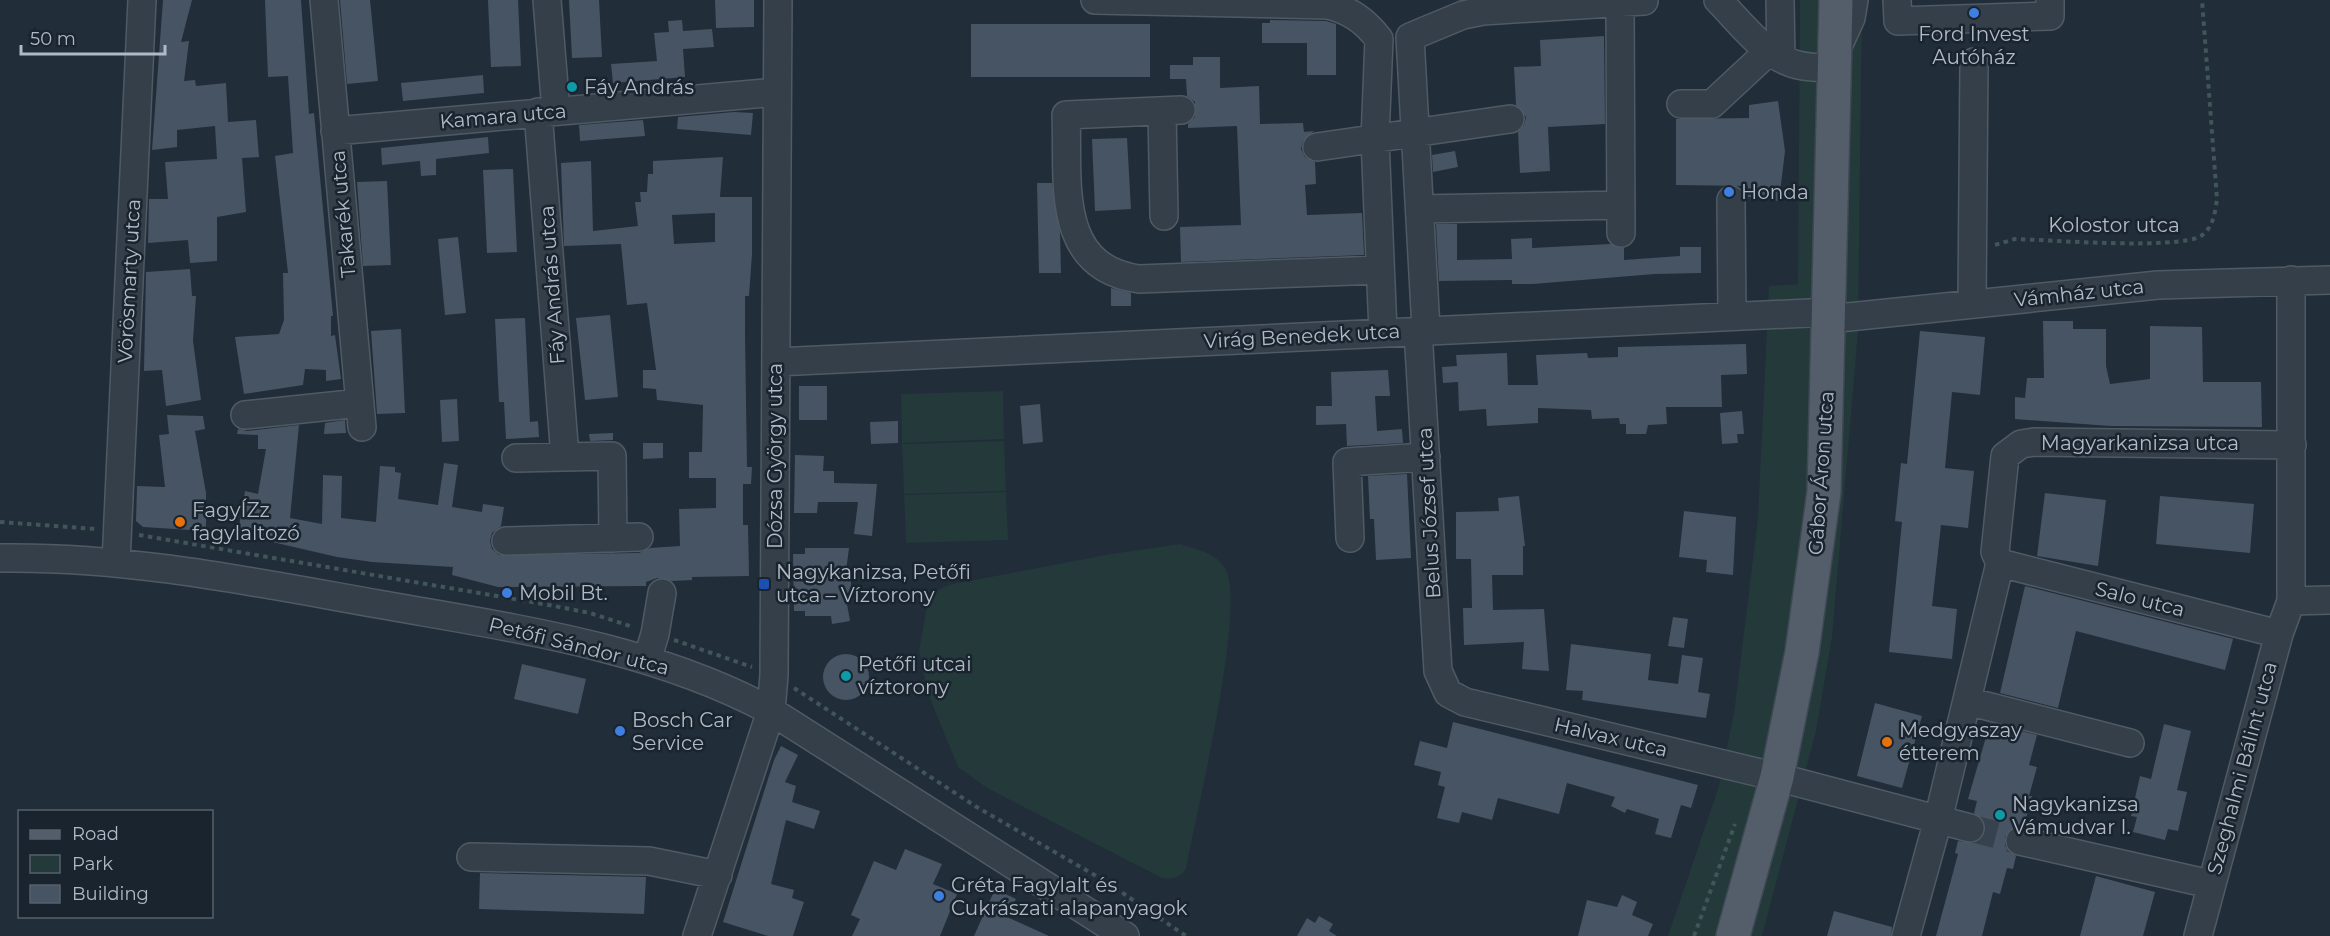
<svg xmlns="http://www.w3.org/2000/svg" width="2330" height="936" font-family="Montserrat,sans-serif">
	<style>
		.green { fill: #23393a }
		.building { fill: #475463; fill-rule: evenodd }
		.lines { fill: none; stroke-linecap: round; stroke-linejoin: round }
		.minor-tunnel { stroke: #36424e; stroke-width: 27; stroke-dasharray: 27 14; stroke-linecap: butt }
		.minor-casing { stroke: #505a64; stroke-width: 30 }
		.major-casing { stroke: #3e4853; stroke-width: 36 }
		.path { stroke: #415658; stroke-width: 4; stroke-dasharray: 4.5 4.5; stroke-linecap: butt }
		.minor { stroke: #353f4a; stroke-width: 27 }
		.major { stroke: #535e6a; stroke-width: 33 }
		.shop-dot { fill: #3f7fe0; stroke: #1a242e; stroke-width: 2 }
		.culture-dot { fill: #0f9aa8; stroke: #1a242e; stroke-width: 2 }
		.food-dot { fill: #e8710a; stroke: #1a242e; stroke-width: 2 }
		.transit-dot { fill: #1a4fb4; stroke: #1a242e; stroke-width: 2 }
		.labels { text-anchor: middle; stroke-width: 5; stroke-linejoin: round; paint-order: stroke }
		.poi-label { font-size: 20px; fill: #b0bac6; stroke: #1a242e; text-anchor: start }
		.street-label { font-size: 20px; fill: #b0bac6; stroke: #1a242e }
	</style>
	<rect width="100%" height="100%" fill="#212d39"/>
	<!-- green -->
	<path class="green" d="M1800 0H1862L1858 332 1832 637 1816 731 1762 936H1668L1719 786 1734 713 1758 518 1769 286 1798 284Z
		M1003 391 1004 439 902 443 901 394Z
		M1004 441 1006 491 904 494 902 444Z
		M1006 492 1008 540 906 543 904 495Z
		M1180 544C1197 550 1217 552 1226 570 1246 609 1196 815 1186 869 1180 878 1173 880 1162 878L987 788 958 767 927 691 919 650 929 595 948 585 1111 554Z"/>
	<!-- building -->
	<path class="building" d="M163 0H192L181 42 189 41 184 81 195 80 196 86 226 83 228 122 256 120 259 157 242 158 246 212 217 217V261L190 263 188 240 148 243 149 199H168L165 162 217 159 215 126 177 130V147L152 150Z
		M265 0H301L309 114 314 113 333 316H331V336L335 335 341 379 326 381V370L305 369 303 385 244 394 235 337 279 334 284 320 283 273H288L275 156 293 153 288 76 268 77Z
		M340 0H370L378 81 347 84Z
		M488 0H518L521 66 491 67Z
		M569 0H599L602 57 572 58Z
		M715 0H754V27L716 28Z
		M682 20 683 31 712 29 714 47 683 49 685 77 613 83 611 64 657 61 654 33 669 32 668 21Z
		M1270 20 1326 21 1336 24V75H1307V43H1262V23H1270Z
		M971 24H1150V77H971Z
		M1604 36 1605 124 1548 127 1550 171 1520 173 1518 132 1524 125 1526 117 1516 105 1514 67 1541 66 1540 40Z
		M1193 57H1220V88L1259 86 1260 124 1303 123 1304 132 1314 131 1303 141 1301 149 1305 157 1315 162 1316 184 1305 185 1307 215 1362 213 1364 255 1181 262 1180 227 1241 225 1237 126 1188 128V124L1195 117V102L1187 96 1186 79H1170V65H1193Z
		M483 75 484 93 403 101 401 83Z
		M1778 101 1785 151 1779 201 1748 197V186L1676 185V119L1749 118V105Z
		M734 112 753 113 751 135 677 129 678 117Z
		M643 120 645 136 580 141 579 125Z
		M488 137 489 153 436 159V175L421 176 420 161 382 165 381 148Z
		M1127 138 1131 209 1095 211 1092 139Z
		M1455 151 1458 167 1433 172 1432 155Z
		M723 157 720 197H752V254L749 296H745V334L747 467H752L751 484H743V525H748L749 576 692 577V580L672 581 657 578 646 582V586L498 587 452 575 453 567 372 562 337 557 255 538 254 541 237 538 245 491 258 494 266 449H258V435L237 434 238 429 247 431 299 425 290 518 322 524 323 475 342 476 341 518 376 522 380 466 395 467V472L401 473 398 499 438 505 444 463 458 465 452 507 482 512 483 504 504 507 501 526 492 533 490 541 492 549 499 555 639 553 650 548 680 546 679 509 716 508V478H689V452H702L703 405 657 400 656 389 643 388V370H656L647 303 627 305 621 244 564 246 561 163 591 161 593 231 638 226 635 202H641L640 192H647L648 174H653V161ZM715 213V242L674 244 672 215Z
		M513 169 517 252 487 253 483 170Z
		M387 181 391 265 363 266 357 182Z
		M1037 183H1052L1060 232 1061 273H1039Z
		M1436 224H1457V260L1512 259 1511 239 1532 238V248L1610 244 1624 248V260L1680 256V247H1701V273L1655 274 1533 284H1512V280L1439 281Z
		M458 237 466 313 445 315 438 239Z
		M190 269 192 296H196L193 341 201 400 166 406 162 370 144 371 146 272Z
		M1111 288 1131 293V306H1111Z
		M610 315 618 397 585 400 576 318Z
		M525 318 530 422 538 421 539 437 506 439 504 402H499L495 319Z
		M2043 321H2073V329H2106V366L2110 384 2150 379V326L2202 327 2203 382H2261L2262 427 2110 426 2015 419V397L2025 398 2027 378H2044Z
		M401 329 405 413 377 414 371 331Z
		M1920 331 1985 337 1980 395 1952 392 1945 468 1974 471 1968 528 1941 525 1932 606 1957 609 1952 659 1889 652 1902 522 1895 521 1901 463 1907 464Z
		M1746 344 1747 374 1721 375 1722 407H1666L1667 424 1648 425 1646 434H1626V424H1620L1619 418 1592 419 1591 410 1538 408V423L1487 426 1486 409 1459 411 1458 382 1443 383 1442 367 1457 366 1456 355 1507 353 1508 385H1538L1536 355 1587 353 1588 358 1618 357V347Z
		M1388 370 1390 396H1375L1377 431 1402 429 1403 443 1347 446 1346 424 1316 425V406H1332L1331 372Z
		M799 386H827V420H799Z
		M457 399 459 441 442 442 440 400Z
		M1040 404 1043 442 1023 444 1020 406Z
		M1742 411 1744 434H1737L1738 443 1722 444 1720 413Z
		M167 415 203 416 205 429 195 431 206 493V531L143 527 136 521 137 486 165 487 159 435 169 434Z
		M345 420 346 433 324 434 325 423Z
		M898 421V443L871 444 870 422Z
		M613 433V440L590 441 589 434Z
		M643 443H663V458L643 459Z
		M795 455 824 456 823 471H834V483L877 484 872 536 854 534 858 502H818L817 513H794Z
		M1407 474 1411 558 1376 560 1374 519H1370L1368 476Z
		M2045 493 2106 500 2098 566 2037 556Z
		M1519 496 1525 546H1523V575H1492L1493 610 1544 609 1549 671 1522 669 1524 642 1464 645 1463 608H1472L1471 559H1456V512L1499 511 1498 498Z
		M2160 496 2254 504 2250 553 2156 544Z
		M1684 511 1736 517 1733 575 1706 572 1707 560 1679 557Z
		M805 548H849L846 571H851V593H845L850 621 832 624 831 616H805V611H794L793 554H805Z
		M2025 586 2233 639 2225 670 2076 631 2058 708 2000 693Z
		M1673 617 1688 619 1684 648 1668 646Z
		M1571 644 1651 654 1648 680 1678 684 1682 655 1703 658 1698 692 1710 694 1706 718 1582 700 1583 691 1566 690Z
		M823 677a23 23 0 1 1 46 0a23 23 0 1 1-46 0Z
		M522 664 586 679 578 714 514 699Z
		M1875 703 1922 716 1902 788 1857 776Z
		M1453 722 1698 785 1691 808 1681 805 1671 838 1655 834 1659 819 1627 809 1625 813 1611 806 1615 797 1567 783 1559 814 1498 798 1492 820 1462 812 1459 823 1437 818 1445 787 1438 785 1441 772 1414 765 1420 741 1447 748Z
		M1990 723 2037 735 2029 765 2037 767 2029 796H2032L2024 826H2015L2005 837V846L2016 856 2013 869 2007 868 2000 894 1993 892 1982 936H1936L1958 854 1955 853 1958 841 1975 843 1985 833V823L1974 813 1977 801 1968 799Z
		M2164 724 2191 731 2177 790 2187 792 2178 831 2168 829 2165 840 2133 832 2137 817 2131 816 2140 776 2151 779Z
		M781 746 798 755 785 782 796 786 792 802 820 811 814 829 786 820 771 884 794 890 792 898 804 902 793 936H768L723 922 774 760Z
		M905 849 942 864 933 884 957 894 940 936H852L860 919 851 915 874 861 896 870Z
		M480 873 646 877 644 914 479 909Z
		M2096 876 2155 892 2143 936H2080Z
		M995 889 1016 899 1007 917 1049 936H974Z
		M1622 895 1637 902 1632 915 1653 924 1648 936H1578L1587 900 1617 907Z
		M1834 911 1892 927 1891 936H1827Z
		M1319 916 1333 924 1329 931 1337 936H1297L1307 918 1315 923Z"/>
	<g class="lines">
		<!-- minor-tunnel -->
		<path class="minor-tunnel" d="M1970 828 2020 841"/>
		<defs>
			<path id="minor" d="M324 0 362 427
				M547 0 556 111
				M1095 0 1328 5C1350 10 1365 21 1379 39L1375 139 1383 332
				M1718 0C1740 22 1766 58 1798 65 1810 68 1823 68 1836 68
				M1780 0 1781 58
				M1897 0 1898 21 2050 16V0
				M1620 2 1621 233
				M1839 44 1851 18 1854 0
				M1681 104H1712L1769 51
				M1181 110 1066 115C1069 179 1053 267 1139 279L1380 270
				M1162 111 1164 216
				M538 112 565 457
				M335 131 777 92
				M1317 147 1510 119
				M1731 200 1732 316
				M1420 209 1621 205
				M1972 304 1974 62
				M1829 319 2158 285 2330 280
				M1426 329 1410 37 1463 15 1483 11 1644 1
				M1418 330 1438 671 1448 693 1465 702 1777 777 1970 828
				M776 362 1829 312
				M245 415 360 403
				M516 458 612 456 613 538
				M1350 538 1347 462 1426 457
				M506 541 639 537
				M0 558C127 556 254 582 378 604 512 628 650 646 771 711L1125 936
				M116 562 142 0
				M2000 563 2279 634
				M2291 601 2330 600
				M647 660 655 634 662 593
				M1967 701 2130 743
				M2020 841 2210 884
				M471 857 649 861 718 875
				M697 936 771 711 774 675 778 0
				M1906 936 1938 820 2000 563 1995 552 2005 456 2021 444 2034 442 2292 445
				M2198 936 2279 634 2291 601V280"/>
			<path id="major" d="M1733 936 1777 777 1802 652 1824 492 1836 0"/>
		</defs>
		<!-- minor casing -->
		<use href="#minor" class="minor-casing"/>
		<!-- major casing -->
		<use href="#major" class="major-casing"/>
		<!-- path -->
		<path class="path" d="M1995 245 2015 239C2049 240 2177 250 2201 236 2213 228 2215 213 2217 199L2202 0
			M0 522 96 529
			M139 535 549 605 590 613 633 627
			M674 640 752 667
			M794 688 975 806 1105 881 1186 936
			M1694 936 1735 824"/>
		<!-- minor -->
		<use href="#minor" class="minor"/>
		<!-- major -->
		<use href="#major" class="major"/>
	</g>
	<!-- markers -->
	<g class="shop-dot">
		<circle cx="1974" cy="13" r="6"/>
		<circle cx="1729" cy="192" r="6"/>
		<circle cx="507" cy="593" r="6"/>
		<circle cx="620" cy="731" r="6"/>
		<circle cx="939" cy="896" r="6"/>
	</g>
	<g class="culture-dot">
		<circle cx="572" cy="87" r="6"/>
		<circle cx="846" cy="676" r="6"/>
		<circle cx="2000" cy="815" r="6"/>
	</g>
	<g class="food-dot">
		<circle cx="180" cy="522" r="6"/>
		<circle cx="1887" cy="742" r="6"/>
	</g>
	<rect class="transit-dot" x="758" y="578" width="12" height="12" rx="3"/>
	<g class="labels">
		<!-- poi labels -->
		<g class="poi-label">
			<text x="1974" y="41" text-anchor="middle">Ford Invest<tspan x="1974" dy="23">Autóház</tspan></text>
			<text x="584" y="94">Fáy András</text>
			<text x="1741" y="199">Honda</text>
			<text x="192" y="517">FagyÍZz<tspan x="192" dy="23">fagylaltozó</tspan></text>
			<text x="776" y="579">Nagykanizsa, Petőfi<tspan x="776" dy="23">utca – Víztorony</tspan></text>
			<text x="519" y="600">Mobil Bt.</text>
			<text x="858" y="671">Petőfi utcai<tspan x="858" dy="23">víztorony</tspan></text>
			<text x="632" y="727">Bosch Car<tspan x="632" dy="23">Service</tspan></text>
			<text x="1899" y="737">Medgyaszay<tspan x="1899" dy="23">étterem</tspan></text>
			<text x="2012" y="811">Nagykanizsa<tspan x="2012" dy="23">Vámudvar I.</tspan></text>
			<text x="951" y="892">Gréta Fagylalt és<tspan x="951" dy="23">Cukrászati alapanyagok</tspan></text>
		</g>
		<!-- street labels -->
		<g class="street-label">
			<text transform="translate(503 116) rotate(-5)" y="7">Kamara utca</text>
			<text transform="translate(343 214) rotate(-95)" y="7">Takarék utca</text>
			<text x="2114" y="232">Kolostor utca</text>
			<text transform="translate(129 281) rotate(-87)" y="7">Vörösmarty utca</text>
			<text transform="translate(552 285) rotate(-94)" y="7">Fáy András utca</text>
			<text transform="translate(2079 293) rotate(-6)" y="7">Vámház utca</text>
			<text transform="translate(1302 336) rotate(-3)" y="7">Virág Benedek utca</text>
			<text x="2140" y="450">Magyarkanizsa utca</text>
			<text transform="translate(775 456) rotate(-90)" y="7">Dózsa György utca</text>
			<text transform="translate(1821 473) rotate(-86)" y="7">Gábor Áron utca</text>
			<text transform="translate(1429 513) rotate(-93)" y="7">Belus József utca</text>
			<text transform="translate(2140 599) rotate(14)" y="7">Salo utca</text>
			<text transform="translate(579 646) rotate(14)" y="7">Petőfi Sándor utca</text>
			<text transform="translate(1611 737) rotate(13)" y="7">Halvax utca</text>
			<text transform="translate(2242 768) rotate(-75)" y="7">Szeghalmi Bálint utca</text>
		</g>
	</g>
	<!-- legend -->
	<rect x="18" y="810" width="195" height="108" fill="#1a242e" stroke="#56606b" stroke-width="1.5"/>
	<rect x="30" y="830" width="30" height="9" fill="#535e6a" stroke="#56606b" stroke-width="1.5"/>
	<text x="72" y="840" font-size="18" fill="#b0bac6">Road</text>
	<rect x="30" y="855" width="30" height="18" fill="#23393a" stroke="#56606b" stroke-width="1.5"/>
	<text x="72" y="870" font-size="18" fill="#b0bac6">Park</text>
	<rect x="30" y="885" width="30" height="18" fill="#475463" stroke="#56606b" stroke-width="1.5"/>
	<text x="72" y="900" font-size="18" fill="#b0bac6">Building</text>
	<!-- scale -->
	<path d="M21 45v9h144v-9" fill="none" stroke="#b0bac6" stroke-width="3"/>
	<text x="30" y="45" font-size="18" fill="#b0bac6" stroke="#1a242e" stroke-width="4.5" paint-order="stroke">50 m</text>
</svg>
